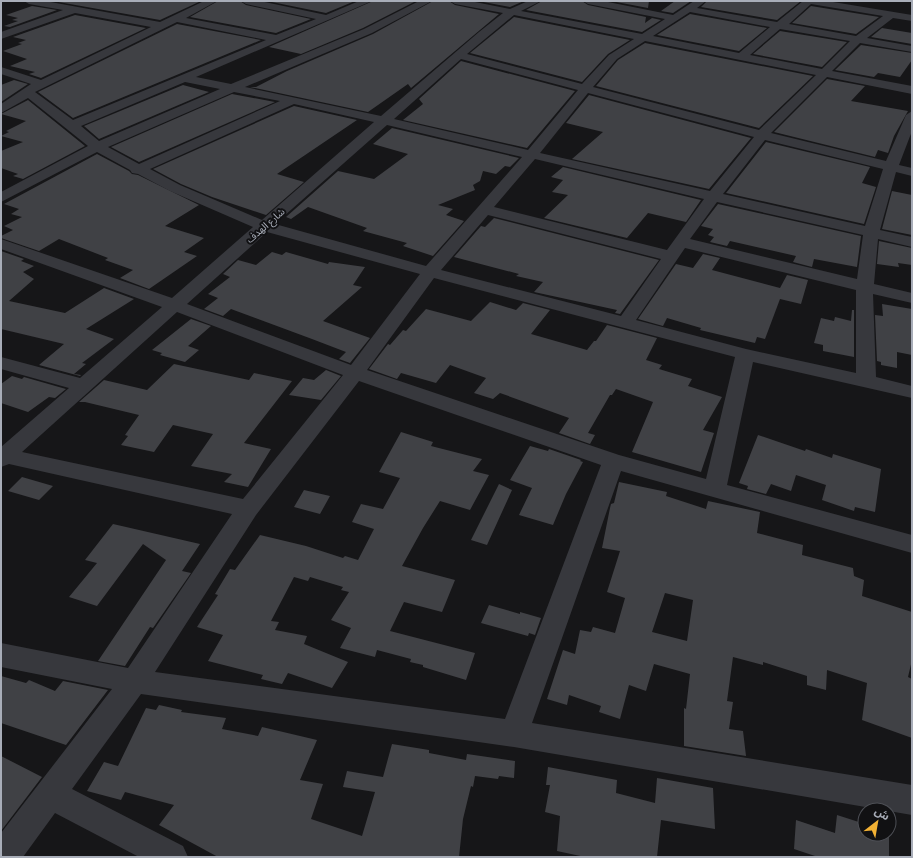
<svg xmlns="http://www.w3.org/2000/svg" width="913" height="858" font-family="'Exo 2','Noto Sans Arabic',sans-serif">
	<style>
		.building { fill: #404145; fill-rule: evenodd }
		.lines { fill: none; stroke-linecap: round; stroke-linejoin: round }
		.minor { fill: #37383d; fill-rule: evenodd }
		.labels { text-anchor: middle; stroke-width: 4; stroke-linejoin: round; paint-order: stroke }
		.far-street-label { font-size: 10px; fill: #a8adb8; stroke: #111113 }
	</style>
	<rect width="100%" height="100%" fill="#161618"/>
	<!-- building -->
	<path class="building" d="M53 1H201L160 20Z
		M218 1H240L246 5 311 19 276 33 190 17Z
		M267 1H355L326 13Z
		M373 1H416L363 28 301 54 269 47Z
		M433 1H449L455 5 499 14 411 88 408 84 368 112 250 87H256L287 71 373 34Z
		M478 1H524L510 7Z
		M542 1H582L588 5 646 17 645 23 652 18 661 20 642 32 526 10Z
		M611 1H649L648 8Z
		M675 1H691L673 13 661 11Z
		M707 1H801L777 20 701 7Z
		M32 6 57 10 10 27 4 26 18 21 12 20 18 18 6 15Z
		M811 6 879 17 856 34 792 23Z
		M690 14 767 28 739 51 657 35Z
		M75 15 146 28 41 78 29 74 35 72 10 66 27 59 3 51 22 44 18 43 26 40 13 37Z
		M514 17 630 40 608 54 582 82 470 53Z
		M177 24 261 40 73 118 38 92Z
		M882 28 912 33V44L871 37Z
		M780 31 847 42 822 67 753 54Z
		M645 43 813 76 759 128 596 86 618 60Z
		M861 45 912 53V60L900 77 878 73 874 77 835 70Z
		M461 61 575 91 527 148 403 120 423 104 419 99Z
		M827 79 865 86 851 101 908 111 894 136 888 153 878 150 875 157 774 132Z
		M14 80 28 84 1 102V85Z
		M183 85 209 92 99 139 84 126Z
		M232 94 275 102 139 162 111 147Z
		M589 95 751 138 709 189 572 159 603 132 566 123Z
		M28 100 85 146 23 179 13 176 18 174 1 168V151L23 142 1 136 9 132 6 131 26 121 1 114Z
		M294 106 357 120 277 174 304 182 266 215 212 197 181 184 153 169Z
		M392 128 519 158 510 167 505 166 496 174 483 171 480 181 473 185 475 190 438 205 453 209 446 215 464 221 433 256 403 246 407 243 363 231 367 228 308 207 291 219 286 217 338 171 374 179 408 154 373 144Z
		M766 142 870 167 862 183 876 187 864 224 726 193Z
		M97 154 129 171 132 174 138 175 199 205 165 226 204 238 184 252 197 256 149 289 120 278 133 270 105 260 108 258 59 239 39 251 1 238V236L13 230 4 226 22 217 11 214 19 209 4 204Z
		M563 167 701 200 686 222 648 213 627 238 544 218 568 195 552 192 563 180 551 177Z
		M892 191 912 195V235L882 229Z
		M718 204 861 236 857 267 814 259 812 267 793 262 796 256 730 241 727 246 710 242 714 237 708 235 713 229 701 226Z
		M494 218 502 220 659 260 620 314 615 313 617 310 534 292 543 282 516 276 519 274 454 257 481 226 485 227Z
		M879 241 912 248V265L898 263 899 267 877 264Z
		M1 251 24 259 21 261 34 266 23 272 34 279 9 301 65 313 104 288 134 299 86 329 114 339 82 363 86 364 74 374 81 375 80 376 39 365 64 344 1 329Z
		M272 252 282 255 286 252 328 264 329 262 365 267 353 285 362 287 323 321 370 338 350 363 339 359 346 352 312 339 231 309 223 316 204 309 218 298 208 294 230 277 223 274 238 260 256 265Z
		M703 254 720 258 712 270 780 288 787 275 808 280 801 304 780 299 765 339 757 337 755 343 700 330 701 328 667 318 663 326 638 319 676 264 693 268Z
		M490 302 516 310 523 303 550 310 531 334 587 350 594 341H596L607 325 657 338 646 360 662 365 659 369 692 379 688 386 722 397 703 430 714 433 701 472 632 452 653 402 616 389 612 395H610L588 433 595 435 590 444 559 433 569 418 500 393 493 399 474 393 486 378 450 365 436 383 401 373 397 379 369 369 388 344 390 345 403 330 406 331 426 309 471 321Z
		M882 304 912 309V355L897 352V368L881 365V362L877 361 875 315 883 316Z
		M852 310H854V357L823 351V345L814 343 821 318 834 321 835 317 851 321Z
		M191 319 211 326 188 346 199 350 185 362 160 355 162 353 152 350Z
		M174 364 249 380 254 373 292 381 244 443 271 449 248 487 224 482 232 474 191 466 213 434 173 425 154 452 121 445 128 436 125 435 139 415 85 402H79L104 380 147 390Z
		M326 370 341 376 321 400 289 395 303 378 314 380Z
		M12 376 22 379 24 377 66 389 55 398 49 397 28 412 1 403V384Z
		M401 432 433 442 431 446 482 459 473 471 489 475 470 510 440 501 423 528 402 566 455 580 442 612 404 602 390 631 475 653 466 680 423 667V665L410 662 411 659 377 650 375 657 340 648 351 628 331 620 349 592 341 590 343 587 310 577 308 581 294 577 271 621 279 622 275 630 307 636 304 644 348 662 332 688 288 673 282 684 261 679 263 675 208 661 223 635 197 627 218 595 215 594 230 569 235 570 260 535 306 546 343 558 345 556 358 560 374 529 352 522 361 504 383 509 400 478 379 472Z
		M758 435 805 451 806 449 832 458 833 454 881 469 875 512 855 507 854 511 822 500 826 485 796 475 791 491 771 484 766 494 747 489 748 486 739 483Z
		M530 446 548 451 549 449 581 460 580 461 583 462 566 494 553 525 519 515 532 488 510 480Z
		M22 477 53 486 39 500 8 491Z
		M619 482 667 492 666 496 706 509 708 501 760 512 757 533 803 545 802 555 853 568 854 576 864 580 862 596 912 612V660L908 677 912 679V738L862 720 867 683 827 670 826 690 807 685V676L763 662V665L733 657 727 701 733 702 729 729 743 731 746 756 684 746V708L686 709 690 674 654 664 646 691 629 685 620 719 599 712 601 706 569 695 567 705 547 699 563 650 575 654 580 630 591 632 593 627 615 633 625 598 607 592 620 551 602 548 610 508 611 504 614 503ZM665 593 693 600 687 641 652 632Z
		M499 484 512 490 487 545 471 540Z
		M304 490 330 496 320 514 294 507Z
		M113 524 200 544 182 571 191 573 153 628 150 627 125 666 98 661 166 560 143 544 97 606 69 597 97 563 85 560Z
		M489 605 520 614V612L541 618 535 635 529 633 528 636 481 623Z
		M1 676 26 683 29 680 55 691 63 681 108 690 66 745 1 723Z
		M159 705 182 710 181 712 226 718 222 729 258 736 262 727 317 740 300 780 323 784 311 819 362 836 375 792 343 787 347 771 383 777 392 744 429 750V753L466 760 467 754 515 761 514 778 499 776 498 779 475 776 473 787 471 786 463 819 459 857H218L159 825 174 805 125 792 121 800 87 791 104 762 118 766 146 708 156 710Z
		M1 756 42 777 1 831Z
		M548 767 617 780 616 793 655 803 657 778 713 788 715 829 661 820 657 857H585L557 851 560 816 545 812 550 785H546Z
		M837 815 865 824V834H889V832V857H818L794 849 796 820 835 833Z"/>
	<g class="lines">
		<!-- minor -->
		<path class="minor" d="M24 1H45L160 22 204 1H217L186 18 276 35 316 19 246 4 241 1H260L326 15 359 1H372L196 77 231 84 364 29 419 1H432L372 33 245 87 381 116 479 32 503 13 455 4 450 1H470L510 9 528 1H541L521 11 642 34 665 19 588 4 583 1H603L673 15 694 1H706L697 8 777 22 803 1H827L912 15V21L893 18 867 38 912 46V52L860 43 832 71 912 86V94L827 77 771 133 886 161 906 115 912 111V131L899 165 912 168V176L896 172 880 230 912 237V247L878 239 874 284 912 293V303L873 294 876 377 912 386V398L753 362 727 485 912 535V553L621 471 532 723 912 785V815L514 747 141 694 72 789 183 846 188 857H139L55 813 23 857H1V833L112 689 1 667V643L128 668 232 514 9 464 1 467V447L69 388 1 369V357L80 378 162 307 1 249V239L172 298 253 227 170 191 138 174 132 173 130 170 97 152 1 202V192L88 146 28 98 1 113V104L31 84 1 74V67L41 80 151 27 75 13 1 39V32L63 10 29 4ZM811 4 883 16 856 36 789 24ZM690 12 770 27 739 53 653 36ZM514 15 634 39 609 55 582 84 467 54ZM177 22 266 40 73 120 35 92ZM780 29 850 41 822 69 750 55ZM645 41 816 75 759 130 593 87 617 59ZM461 59 578 90 528 150 394 119ZM185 82 220 89 99 141 81 126ZM234 92 280 101 139 164 108 147ZM588 93 754 137 710 191 540 153ZM294 104 374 122 262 220 180 185 150 169ZM387 125 522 157 426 266 275 224ZM765 140 883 169 865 226 723 194ZM535 159 704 199 667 250 494 207ZM717 202 863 235 857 279 690 239ZM488 215 661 259 621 316 441 270ZM267 232 420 274 351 365 187 304ZM685 248 856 290V373L746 349 636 320ZM434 278 735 357 706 479 619 455 367 370ZM177 312 343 375 243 499 22 452ZM359 381 601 465 505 719 155 672 256 515Z"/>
	</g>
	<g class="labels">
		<!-- far-street labels -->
		<g class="far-street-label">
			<text transform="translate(265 225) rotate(-41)" y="4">شارع الهدف</text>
		</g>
	</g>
	<!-- border -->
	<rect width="913" height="858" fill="none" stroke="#a8adb8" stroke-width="4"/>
	<!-- north arrow -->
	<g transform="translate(877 822) rotate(31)"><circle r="19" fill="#111113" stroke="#4d4f55"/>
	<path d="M0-3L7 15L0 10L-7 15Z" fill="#f2b134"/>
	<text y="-6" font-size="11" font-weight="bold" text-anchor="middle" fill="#a8adb8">ش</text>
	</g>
</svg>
